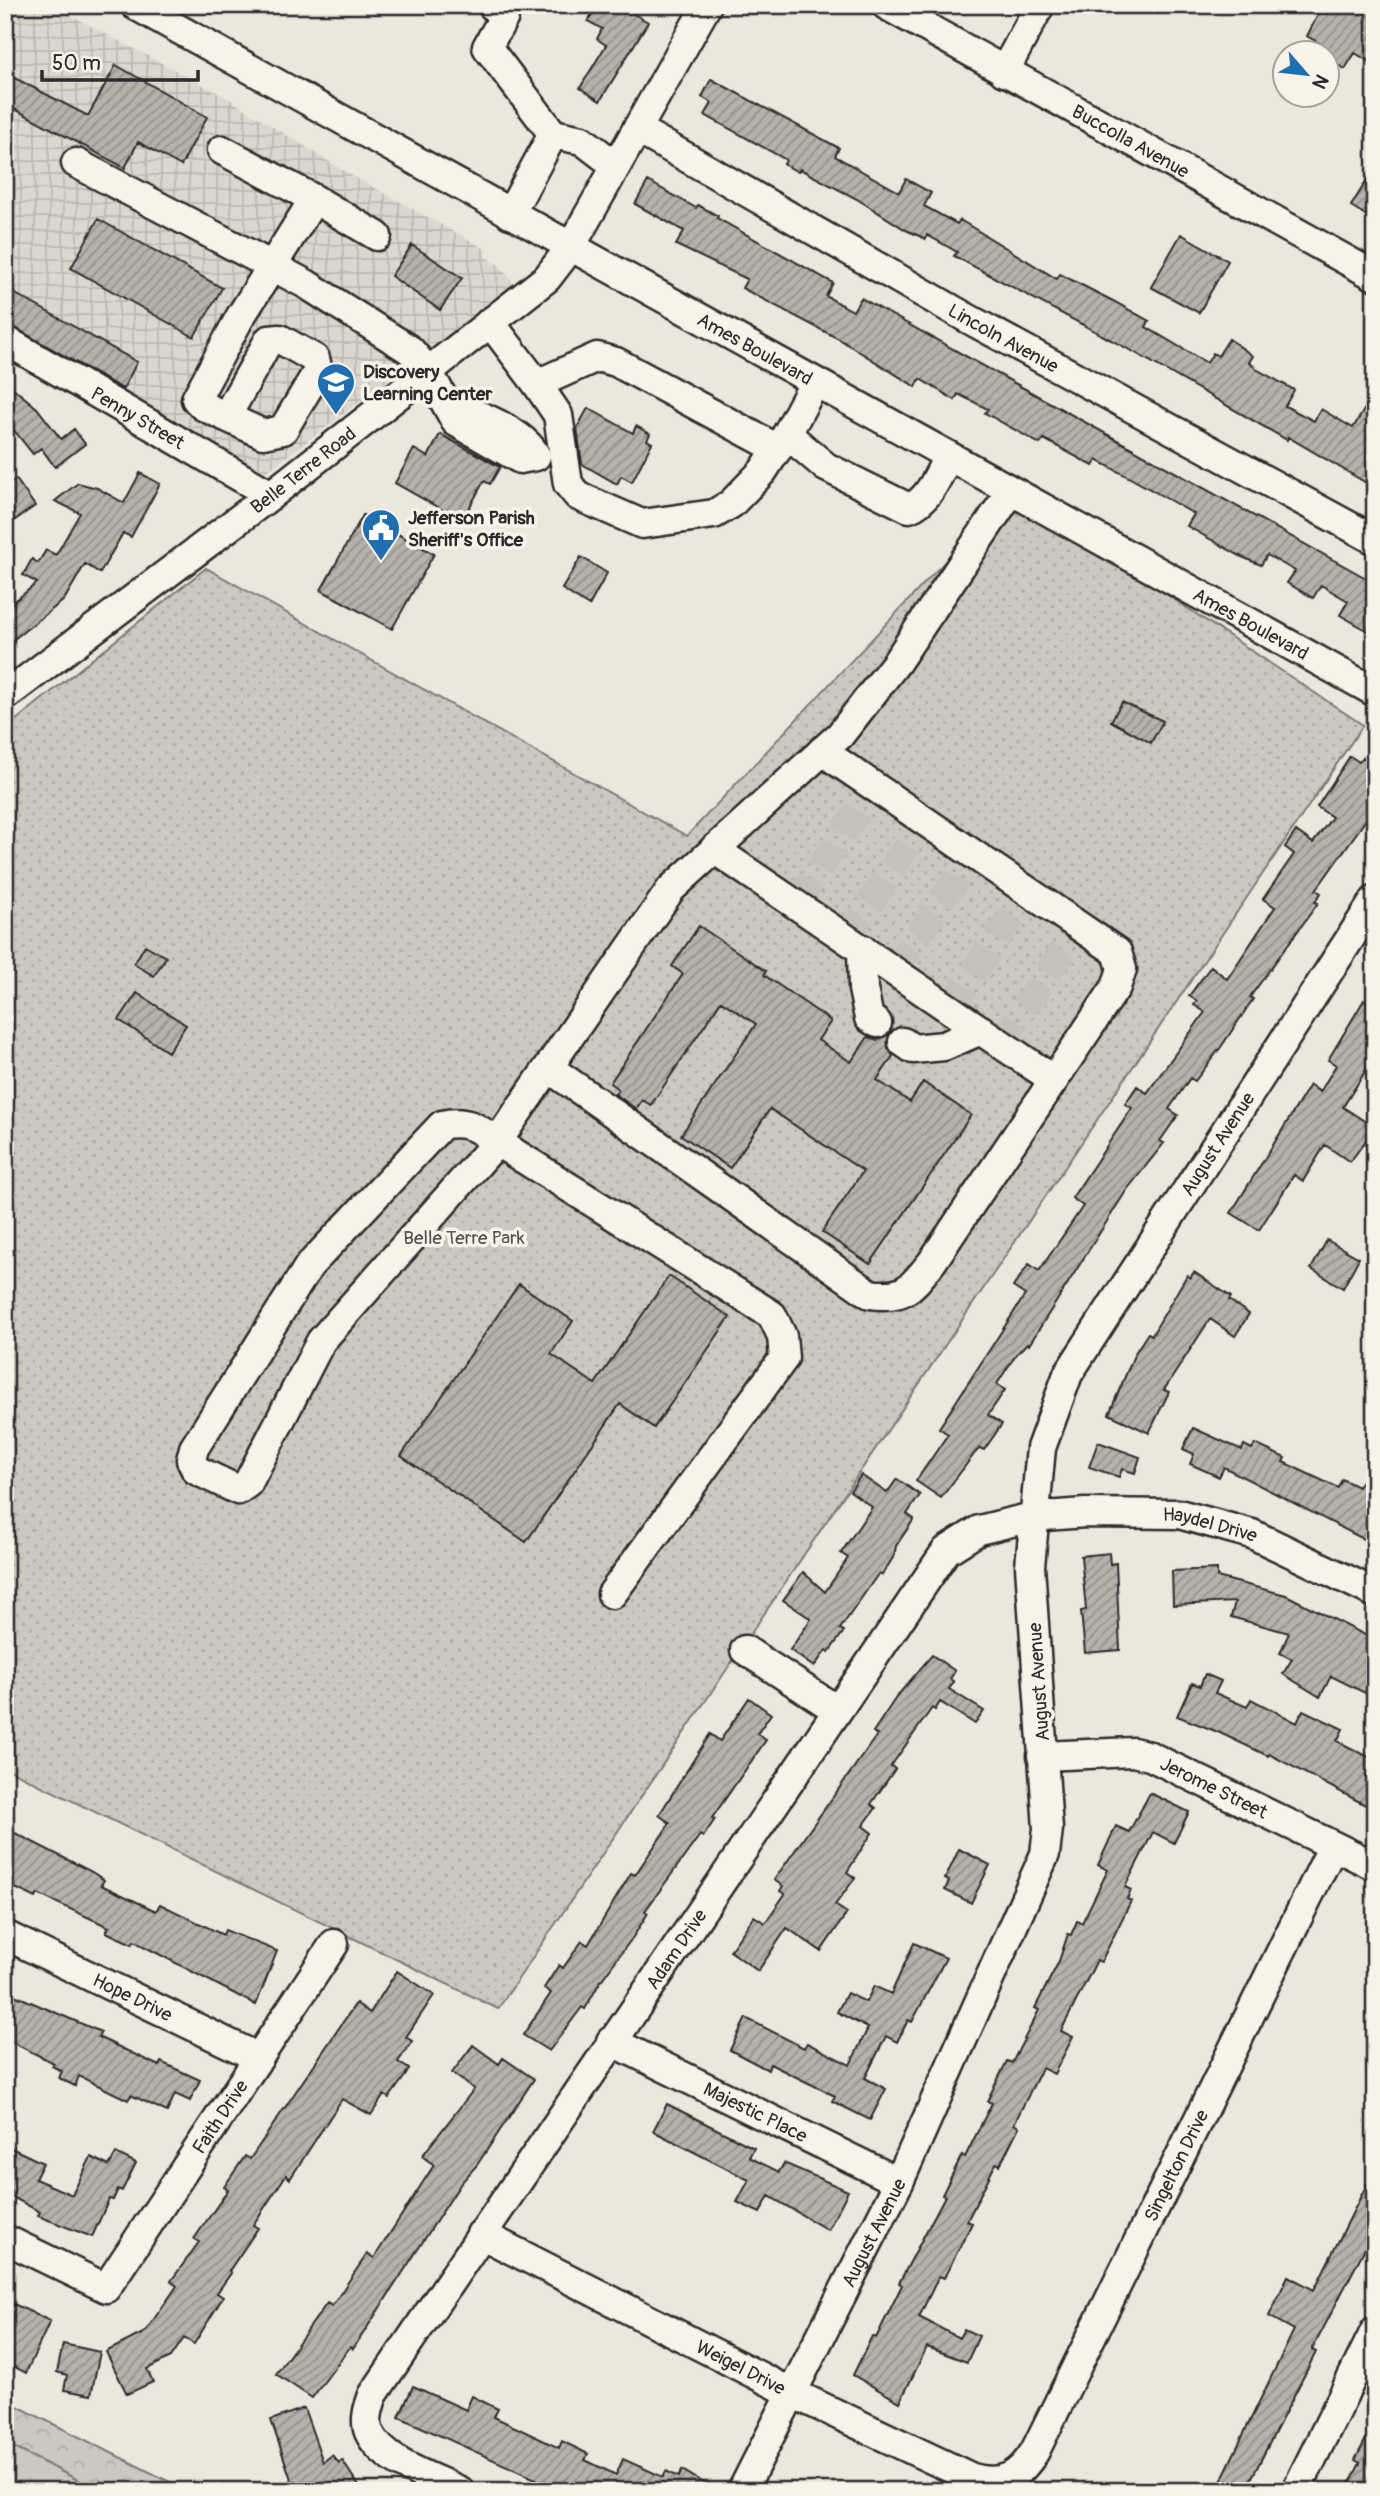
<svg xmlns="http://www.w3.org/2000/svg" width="1380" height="2496" font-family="Pangolin,sans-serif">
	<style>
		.industrial { fill: url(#industrial-grid) }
		.grass { fill: #cbc8bf; stroke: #7b7a75; stroke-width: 2 }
		.forest { fill: url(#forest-crowns); stroke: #7b7a75; stroke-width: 2 }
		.park { fill: url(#park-dots); stroke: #7b7a75; stroke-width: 2 }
		.building { fill: url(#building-hatch); stroke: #2b2b2b; stroke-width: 2 }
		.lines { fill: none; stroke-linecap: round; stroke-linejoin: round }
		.minor-tunnel { stroke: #c5c1b9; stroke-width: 28; stroke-dasharray: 28 14; stroke-linecap: butt }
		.minor-casing { stroke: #2b2b2b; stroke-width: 33 }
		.minor { stroke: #f7f3e8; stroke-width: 28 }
		.labels { text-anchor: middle; stroke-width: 7; stroke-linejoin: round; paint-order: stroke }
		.street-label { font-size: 19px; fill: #2b2b2b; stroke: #f7f3e8 }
		.poi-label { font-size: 19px; font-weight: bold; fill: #2b2b2b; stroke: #f7f3e8; text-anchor: start }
		.park-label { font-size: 19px; fill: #535250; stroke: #f7f3e8 }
	</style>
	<defs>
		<pattern id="industrial-grid" width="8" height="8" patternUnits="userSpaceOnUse" patternTransform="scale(1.75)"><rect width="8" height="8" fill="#dbd7ce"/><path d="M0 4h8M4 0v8" fill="none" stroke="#bcb9b1"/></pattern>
		<pattern id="forest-crowns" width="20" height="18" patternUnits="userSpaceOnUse" patternTransform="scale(1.75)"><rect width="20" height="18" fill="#cbc8bf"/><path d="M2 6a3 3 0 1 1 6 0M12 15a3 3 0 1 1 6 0" fill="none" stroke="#aeaca4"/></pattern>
		<pattern id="park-dots" width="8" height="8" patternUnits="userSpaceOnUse" patternTransform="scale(1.75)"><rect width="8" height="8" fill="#cbc8bf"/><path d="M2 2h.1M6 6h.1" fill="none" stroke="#aeaca4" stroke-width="1.8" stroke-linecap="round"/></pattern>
		<pattern id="building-hatch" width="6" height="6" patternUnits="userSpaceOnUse" patternTransform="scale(1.75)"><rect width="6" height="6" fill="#b5b2ab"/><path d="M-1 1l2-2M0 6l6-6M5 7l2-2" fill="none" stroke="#93918b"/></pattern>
	</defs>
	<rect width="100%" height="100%" fill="#ebe7dd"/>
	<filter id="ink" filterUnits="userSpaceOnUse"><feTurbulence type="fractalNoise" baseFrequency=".0143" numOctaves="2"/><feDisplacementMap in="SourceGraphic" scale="14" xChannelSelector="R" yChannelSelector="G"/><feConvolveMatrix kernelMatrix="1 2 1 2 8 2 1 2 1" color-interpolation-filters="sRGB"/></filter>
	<g filter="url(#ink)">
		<!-- industrial -->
		<path class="industrial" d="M5 5H51L224 96 344 171 487 250 484 256 499 265 511 280V289L266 472 5 326Z"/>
		<!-- grass -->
		<path class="grass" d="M5 2443 100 2491H5Z"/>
		<!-- forest -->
		<path class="forest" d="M5 2400 188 2491H100L5 2443Z"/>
		<!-- park -->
		<path class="park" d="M1011 491 1363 725 498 2009 5 1768V729L206 568 687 836Z"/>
		<!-- building -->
		<path class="building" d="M597 5H618L648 22 600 101 580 88 606 45 597 39 602 29 588 21Z
			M1323 5H1375V65L1355 53 1345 69 1327 59V52H1314L1319 43 1307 36Z
			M116 65 207 117 181 166 138 142 125 168 5 104V73L88 116Z
			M711 79 839 148 835 156 899 192 906 179 931 193 924 206 957 224 960 220 1057 279 1060 274 1113 301 1149 321 1146 327 1207 363 1213 353 1218 356 1229 339 1253 356 1249 362 1258 370 1294 390 1285 406 1314 421 1321 409 1353 428 1375 392V488L1288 437 1287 440 1132 351 954 256 957 252 927 235 926 239 906 230 857 199 800 169 798 172 784 164 786 160 705 115 712 103 702 97Z
			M1375 167V221L1351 206Z
			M648 181 696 208 698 205 718 216 717 218 833 283 826 296 853 311 861 298 1375 583V635L1340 615 1348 601 1321 585 1313 598 1287 583 1295 571 1267 555 1261 565 1242 557 1187 526 1194 514 1132 479 1097 460 1093 466 1044 439 1040 444 985 413 988 409 958 394 955 400 920 379 916 387 839 339 742 288 747 279 676 245 684 231 635 204Z
			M98 219 222 288 194 337 71 268Z
			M1181 234 1228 261 1199 313 1151 287Z
			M412 245 462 278 440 310 391 276Z
			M5 288 137 362 123 389 5 322Z
			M13 388 37 408 61 439 74 429 85 444 55 467 41 448 33 454 5 419V398Z
			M588 408 633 433 636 426 650 434 647 440 652 443 632 482 621 476 617 484 582 464 577 428Z
			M440 434 500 467 490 484 484 481 462 521 395 483 414 449 428 457Z
			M140 473 160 484 131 537 123 533 100 573 85 564 64 600 5 646V609L37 583 23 575 32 559 38 563 46 550 56 555 80 513 55 501 78 483 97 488 124 503Z
			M16 479 35 506 5 527V486Z
			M363 515 434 554 392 629 321 590Z
			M581 557 607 573 589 606 562 589Z
			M1122 702 1163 721 1151 743 1111 721Z
			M1350 756 1359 762 1363 757 1375 765V807L1316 890 1321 893 1315 902 1318 903 1250 997 1253 999 1221 1047 1195 1081 1190 1078 1169 1109 1178 1115 1160 1141 1164 1143 1126 1191 1029 1345 1027 1343 1015 1356 997 1384 1005 1390 988 1415 1002 1424 984 1450 980 1448 975 1453 941 1498 916 1481 948 1434 939 1428 1025 1295 1013 1287 1029 1264 1039 1271 1083 1206 1072 1198 1132 1108 1125 1104 1137 1086 1147 1093 1205 1012 1194 1005 1197 1001 1189 996 1211 966 1227 979 1275 907 1263 899 1294 854 1285 847 1296 831 1313 843 1332 817 1317 807Z
			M699 926 766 971 764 975 831 1021 818 1040 851 1062 868 1037 877 1040 889 1034 888 1048 893 1056 877 1080 910 1102 923 1082 971 1115 870 1264 822 1232 863 1171 770 1109 730 1168 681 1135 756 1024 721 1001 651 1105 642 1100 636 1109 615 1094 618 1089 610 1083 683 974 672 966Z
			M145 945 166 957 154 976 134 964Z
			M137 993 186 1025 168 1052 119 1020Z
			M1364 1000 1375 1007V1056L1343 1107 1375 1128 1350 1162 1325 1145 1303 1181 1294 1175 1259 1230 1231 1213 1310 1085 1320 1092 1336 1065 1328 1060Z
			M1327 1240 1359 1258 1343 1288 1311 1269Z
			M1194 1272 1231 1297 1229 1300 1249 1314 1235 1336 1210 1319 1164 1390 1169 1392 1149 1433 1109 1414 1135 1353 1148 1333 1152 1335 1187 1275 1190 1278Z
			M669 1276 730 1317 654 1428 620 1404 526 1542 401 1456 519 1284 573 1321 551 1354 595 1384Z
			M1193 1428 1242 1450 1244 1445 1252 1449 1255 1444 1285 1458 1283 1462 1338 1488 1342 1479 1358 1487 1375 1459V1545L1224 1467 1219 1477 1190 1464 1194 1454 1183 1449Z
			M1098 1442 1140 1457 1135 1473 1122 1469 1119 1477 1089 1467Z
			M861 1475 887 1493 897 1479 920 1495 907 1514 914 1519 896 1546 894 1556 882 1575 879 1573 876 1577 840 1629 844 1631 829 1652 826 1650 814 1667 790 1650 811 1619 783 1600 803 1572 825 1592 848 1558 841 1553 872 1507 850 1491Z
			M1109 1553 1110 1564 1116 1563 1120 1650 1085 1653 1081 1611 1086 1610 1081 1556Z
			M1217 1569V1577L1286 1595 1375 1640V1698L1331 1676 1320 1697 1283 1674 1292 1659 1280 1653 1289 1633 1231 1617 1235 1602 1173 1605 1172 1571Z
			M932 1655 955 1671 950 1679 954 1682 949 1689 984 1711 975 1724 940 1702 935 1710 932 1708 891 1766 895 1769 871 1804 876 1808 863 1826 872 1833 847 1872 855 1878 835 1905 847 1913 821 1951 787 1928 758 1971 730 1951 754 1916 765 1923 785 1894 780 1891 783 1886 774 1880 877 1735 873 1732 897 1696Z
			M1205 1674 1221 1681 1215 1693 1247 1707 1251 1699 1297 1723 1303 1710 1343 1729 1337 1741 1375 1760V1810L1269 1754 1268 1756 1218 1732 1177 1716 1192 1683 1200 1686Z
			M749 1698 771 1714 757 1734 766 1740 712 1818 715 1819 703 1837 700 1835 645 1911 648 1913 633 1937 600 1982 585 2009 582 2007 549 2051 523 2035 551 1993 544 1988 559 1965 563 1968 582 1941 588 1945 631 1873 635 1875 670 1823 659 1815 710 1734 720 1741Z
			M1150 1793 1189 1812 1174 1843 1153 1832 1125 1887 1131 1890 1127 1899 1131 1901 1101 1962 1097 1960 1061 2031 1073 2037 1054 2074 1042 2068 1014 2124 1019 2127 1000 2165 996 2163 967 2221 972 2223 944 2278 939 2276 919 2317 959 2338 964 2329 979 2336 967 2362 927 2347 900 2402 853 2375 872 2336 876 2338 902 2285 899 2283 945 2196 942 2195 962 2155 965 2157 992 2103 987 2101 1007 2061 1012 2063 1039 2010 1035 2008 1059 1961 1068 1934 1071 1935 1077 1921 1082 1923 1108 1870 1098 1865 1116 1826 1129 1832Z
			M5 1828 92 1872 104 1880 101 1885 156 1911 160 1904 223 1935 225 1930 277 1951 256 2005 134 1941 132 1944 106 1932 109 1927 38 1894 36 1898 5 1883Z
			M959 1849 990 1865 971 1903 945 1890 949 1881 945 1879Z
			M914 1943 946 1958 912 2022 908 2020 897 2042 886 2036 865 2078 886 2089 870 2120 832 2101 835 2096 770 2064 768 2070 730 2050 746 2018 804 2048 807 2043 850 2065 868 2028 837 2012 847 1993 866 2002 874 1986 891 1994Z
			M397 1971 434 1995 406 2037 412 2041 398 2062 409 2069 405 2076 389 2098 384 2095 371 2115 342 2099 290 2179 286 2175 253 2225 258 2228 229 2271 231 2273 217 2293 223 2297 194 2344 184 2338 171 2357 147 2369 153 2382 127 2394 106 2352 145 2332 177 2286 171 2281 199 2242 194 2239 228 2190 224 2187 245 2156 250 2159 356 2003 370 2013Z
			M5 1991 101 2032 98 2037 159 2066 161 2062 200 2080 190 2101 175 2094 167 2112 131 2095 128 2100 79 2076 75 2086 59 2078 62 2071 52 2066 54 2063 5 2039Z
			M473 2045 499 2064 503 2058 534 2079 477 2165 461 2183 353 2349 350 2347 312 2398 276 2374 327 2303 332 2306 367 2254 374 2258 434 2165 422 2156 474 2089 452 2073Z
			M667 2104 754 2148 749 2157 779 2172 784 2163 848 2191 828 2230 769 2196 760 2213 737 2202 749 2180 653 2131Z
			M5 2145 43 2163 35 2179 72 2195 91 2157 109 2166 116 2153 136 2163 122 2191 118 2189 113 2200 109 2199 92 2237 38 2216 40 2212 5 2193Z
			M1375 2168V2229L1312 2350 1316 2352 1306 2372 1245 2491H1216L1294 2330 1269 2316 1288 2276 1314 2290Z
			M5 2300 50 2321 26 2373 5 2362Z
			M63 2344 100 2352 91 2395 64 2390 67 2375 57 2372Z
			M413 2386 466 2410 472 2396 498 2409 494 2417 559 2448 562 2441 588 2454 585 2460 616 2475 623 2459 663 2477 666 2471 679 2477 682 2470 717 2491H562L399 2417Z
			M304 2408 323 2462 332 2455 339 2463 342 2460 362 2491H295L271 2420Z
			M1375 2422V2491H1346L1360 2463 1355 2460Z"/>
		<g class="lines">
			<!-- minor-tunnel -->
			<path class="minor-tunnel" d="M796 904 875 785
				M846 939 925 819
				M894 970 974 853
				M949 1008 1029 891
				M1001 1043 1079 926"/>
			<defs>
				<g id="minor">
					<path id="s1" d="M135 5 1375 692"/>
					<path d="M492 5 504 17 487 47 553 134"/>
					<path id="s2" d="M886 5 1375 276"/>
					<path d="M1004 72 1040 5"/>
					<path id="s3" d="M637 129 967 318 1375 540"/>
					<path d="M222 150 314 199 239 319 196 399 203 406 263 434 283 430 318 371 315 359 280 339 269 340 226 417"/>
					<path d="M76 163 306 284 410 350 428 371 456 422 520 459 536 456C525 433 475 411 450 407"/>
					<path d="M314 199 377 236"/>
					<path d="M510 214 553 134 582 140 616 166"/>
					<path d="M490 322 537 384 597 357 616 362 778 449"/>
					<path id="s4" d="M5 340 271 495"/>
					<path d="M815 382 787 434 826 467 909 508C929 501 939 474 948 456"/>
					<path d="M537 384 558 415 568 484 578 496 642 524 714 514 731 504 763 471 787 434"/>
					<path id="s5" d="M5 696 271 495 547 278 570 248 707 5"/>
					<path d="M714 849 1054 1080"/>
					<path d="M862 949 863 989 869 1018 877 1023"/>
					<path d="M903 1042 913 1049 944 1046 981 1030"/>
					<path d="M549 1068 870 1294C905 1299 911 1288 932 1262L1116 987 1122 969 1117 952 822 751"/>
					<path d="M612 1594 784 1358 782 1336 772 1315 497 1142C478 1128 466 1119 442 1125L309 1266 194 1448 191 1460 196 1470 238 1490 248 1483 321 1341 497 1142 671 889 840 735 896 663 1011 491"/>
					<path d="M745 1650 837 1710"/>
					<path id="s6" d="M1042 1756 1133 1752 1150 1756 1375 1866"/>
					<path id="s7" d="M5 1935 259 2058"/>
					<path id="s8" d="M611 2041 899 2182"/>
					<path id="s9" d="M481 2234 790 2392 972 2478C1002 2486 1019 2477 1035 2451L1333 1846"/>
					<path id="s10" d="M5 2239 106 2288 334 1944"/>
					<path id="s11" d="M460 2491C432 2477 383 2463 369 2432 364 2420 369 2406 373 2395L946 1551 979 1530 1032 1517 1085 1513 1179 1514 1252 1534 1375 1593"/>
					<path id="s12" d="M742 2491 899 2182 1045 1854 1048 1829 1030 1566 1041 1448 1068 1374 1375 900"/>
					<path d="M1296 2491 1375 2331"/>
				</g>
			</defs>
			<!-- minor casing -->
			<use href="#minor" class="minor-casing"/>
			<!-- minor -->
			<use href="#minor" class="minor"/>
		</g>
	</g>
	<!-- icons -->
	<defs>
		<symbol id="school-pin" viewBox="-11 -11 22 30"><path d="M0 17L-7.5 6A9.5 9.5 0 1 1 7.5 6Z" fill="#1f6fb2" stroke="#f7f3e8"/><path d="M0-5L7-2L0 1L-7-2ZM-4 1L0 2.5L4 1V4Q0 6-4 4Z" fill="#fff"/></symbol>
		<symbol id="civic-pin" viewBox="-11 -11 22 30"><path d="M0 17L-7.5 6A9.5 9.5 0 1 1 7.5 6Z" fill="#1f6fb2" stroke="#f7f3e8"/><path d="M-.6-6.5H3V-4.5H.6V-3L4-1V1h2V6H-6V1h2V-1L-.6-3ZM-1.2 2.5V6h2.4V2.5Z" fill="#fff"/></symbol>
	</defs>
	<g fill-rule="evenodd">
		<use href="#school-pin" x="314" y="360" width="44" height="60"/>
		<use href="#civic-pin" x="359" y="506" width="44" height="60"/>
	</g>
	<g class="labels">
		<!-- street labels -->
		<g class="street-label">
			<text dy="7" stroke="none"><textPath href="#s2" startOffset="280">Buccolla Avenue</textPath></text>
			<text dy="7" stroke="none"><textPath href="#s3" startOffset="422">Lincoln Avenue</textPath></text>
			<text dy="7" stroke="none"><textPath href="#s1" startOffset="709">Ames Boulevard</textPath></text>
			<text dy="7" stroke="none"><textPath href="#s4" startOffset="154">Penny Street</textPath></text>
			<text dy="7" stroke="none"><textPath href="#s5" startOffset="374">Belle Terre Road</textPath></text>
			<text dy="7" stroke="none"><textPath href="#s1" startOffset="1276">Ames Boulevard</textPath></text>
			<text dy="7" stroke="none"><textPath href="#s12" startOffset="1466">August Avenue</textPath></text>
			<text dy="7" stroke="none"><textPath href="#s11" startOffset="1442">Haydel Drive</textPath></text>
			<text transform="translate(1038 1682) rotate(-94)" y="7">August Avenue</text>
			<text dy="7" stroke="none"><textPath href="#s6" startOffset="180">Jerome Street</textPath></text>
			<text dy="7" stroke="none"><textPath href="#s11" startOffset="688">Adam Drive</textPath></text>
			<text dy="7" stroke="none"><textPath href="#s7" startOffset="142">Hope Drive</textPath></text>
			<text dy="7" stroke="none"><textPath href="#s8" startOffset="161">Majestic Place</textPath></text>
			<text dy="7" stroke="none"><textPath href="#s10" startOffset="318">Faith Drive</textPath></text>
			<text dy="7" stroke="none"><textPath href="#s9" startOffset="942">Singelton Drive</textPath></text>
			<text dy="7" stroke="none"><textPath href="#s12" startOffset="290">August Avenue</textPath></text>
			<text dy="7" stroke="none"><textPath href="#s9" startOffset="292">Weigel Drive</textPath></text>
		</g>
		<!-- poi labels -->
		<g class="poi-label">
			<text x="363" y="378">Discovery<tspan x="363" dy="22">Learning Center</tspan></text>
			<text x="408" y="524">Jefferson Parish<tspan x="408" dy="22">Sheriff's Office</tspan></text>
		</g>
		<!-- park labels -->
		<g class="park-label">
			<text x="464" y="1244">Belle Terre Park</text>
		</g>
	</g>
	<!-- margin -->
	<rect width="1380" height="2496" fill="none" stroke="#f7f3e8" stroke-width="28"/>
	<rect x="14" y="14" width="1352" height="2468" fill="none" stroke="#2b2b2b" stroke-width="2.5" filter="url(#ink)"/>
	<!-- north arrow -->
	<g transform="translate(1306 74) rotate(118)"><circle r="33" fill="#f7f3e8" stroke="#a5a39c" stroke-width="2"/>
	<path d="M0-5L12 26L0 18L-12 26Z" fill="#1f6fb2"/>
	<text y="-10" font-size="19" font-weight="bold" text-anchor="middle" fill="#2b2b2b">N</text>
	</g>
	<!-- scale -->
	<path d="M42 70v10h156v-10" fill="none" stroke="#2b2b2b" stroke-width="3.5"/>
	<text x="52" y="70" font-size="21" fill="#2b2b2b" stroke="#f7f3e8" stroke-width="5" paint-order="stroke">50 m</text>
</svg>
